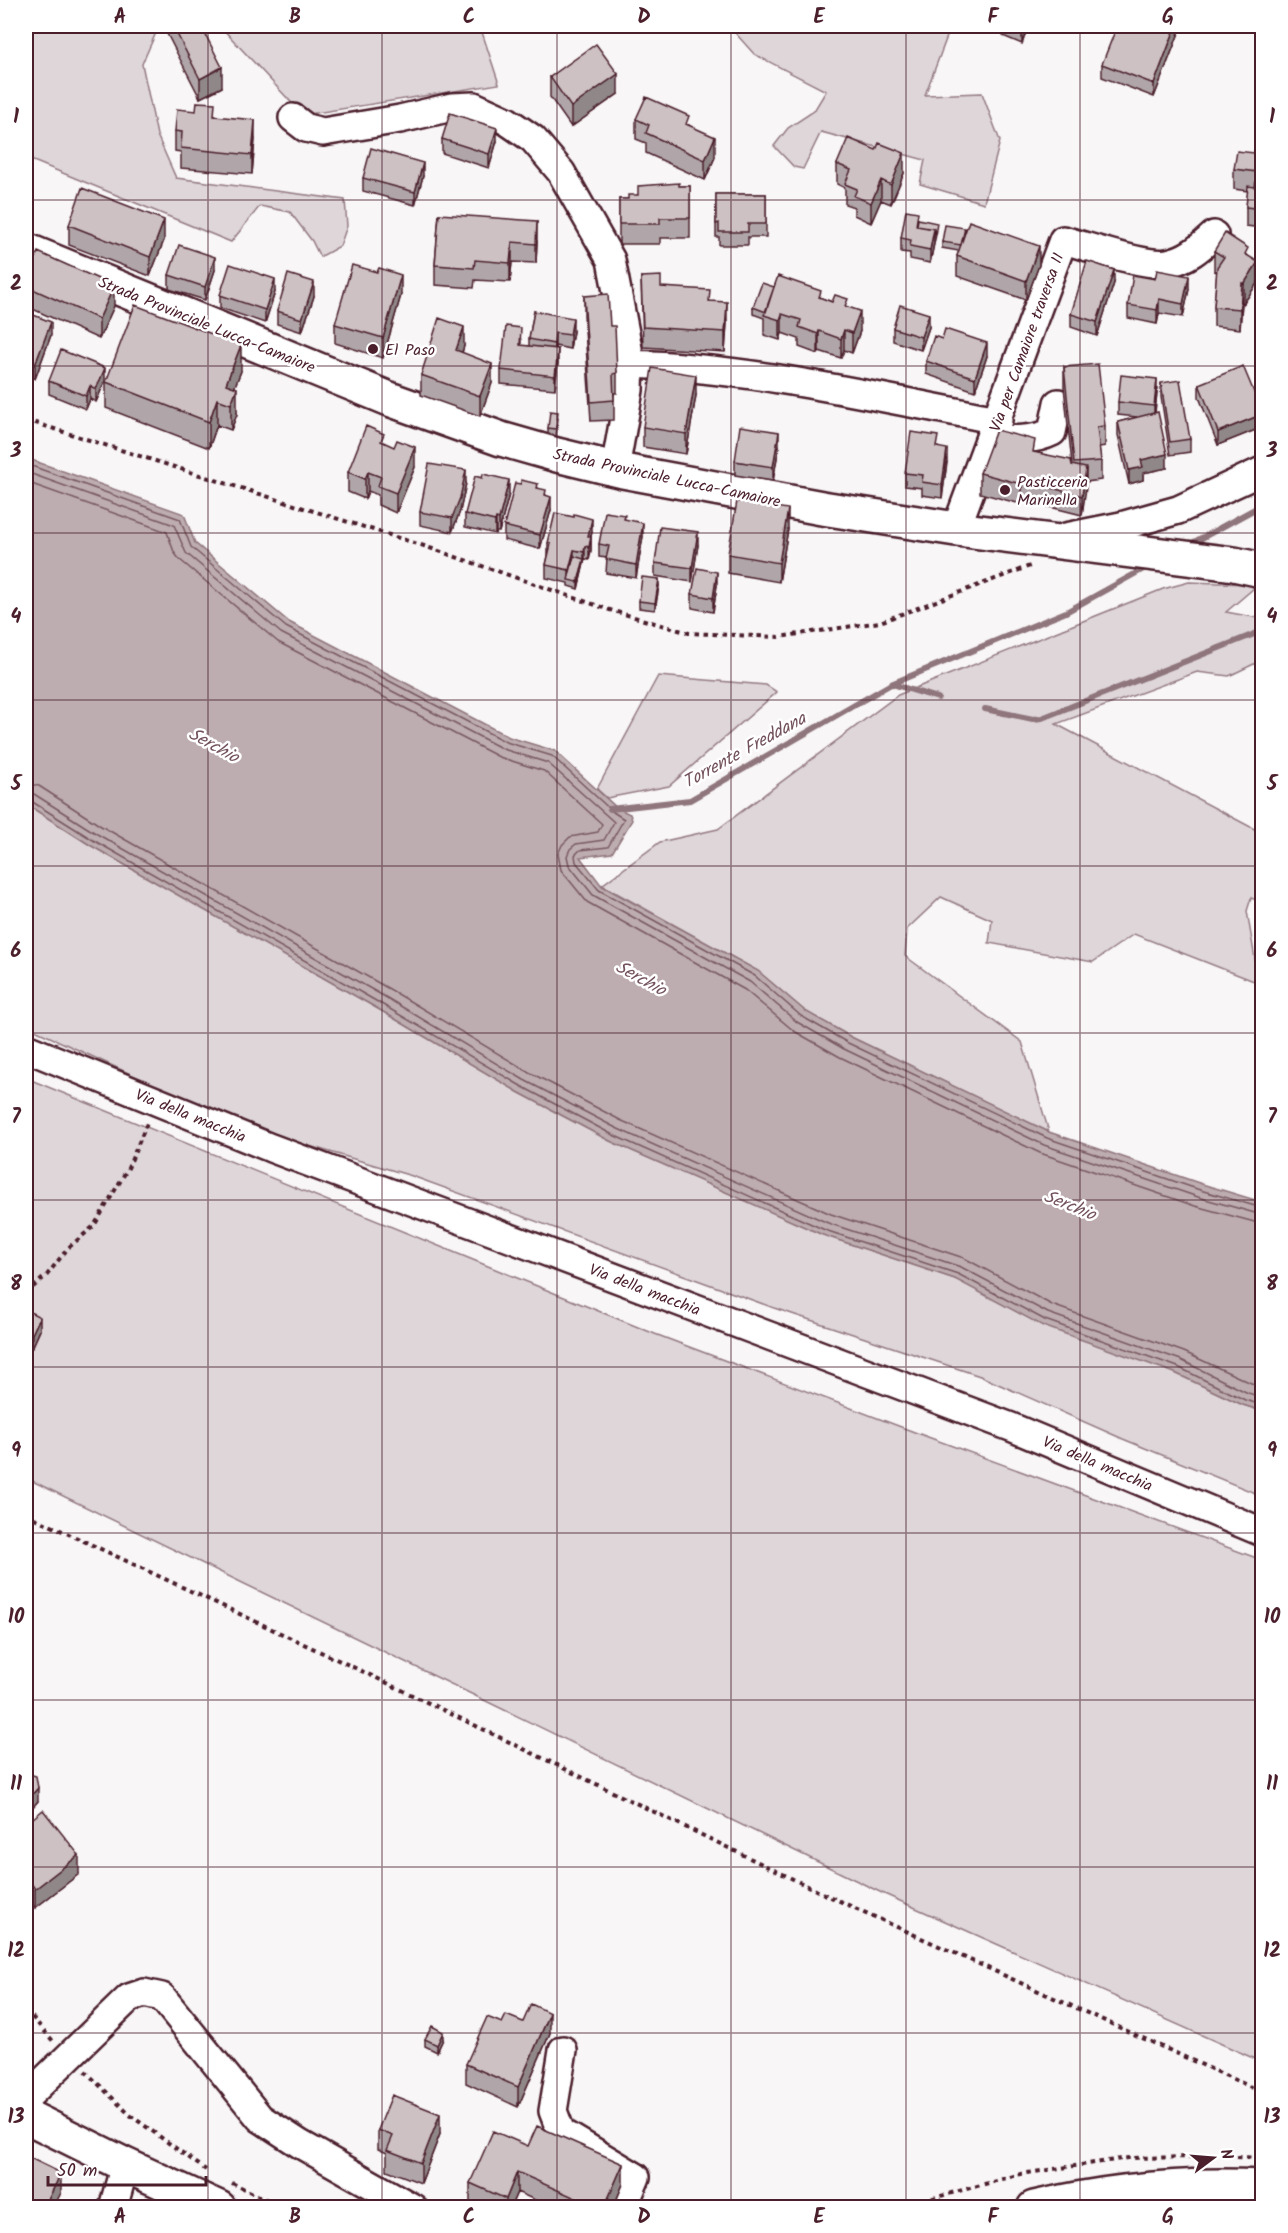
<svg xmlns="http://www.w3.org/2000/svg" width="1288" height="2233" font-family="Kalam,sans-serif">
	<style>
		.green { fill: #ded6d9; stroke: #947a82; stroke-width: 1.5 }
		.water { fill: #bdadb0; stroke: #8f747b; stroke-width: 1.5 }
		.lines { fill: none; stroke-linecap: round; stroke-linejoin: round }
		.shore { stroke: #785860; stroke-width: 1.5 }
		.stream { stroke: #8f747b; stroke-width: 6 }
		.minor-casing { stroke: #4a1f2b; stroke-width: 32 }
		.major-casing { stroke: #4a1f2b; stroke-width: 38 }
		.path { stroke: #4a1f2b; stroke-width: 4; stroke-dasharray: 4.5 4.5; stroke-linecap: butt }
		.minor { stroke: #fff; stroke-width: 27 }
		.major { stroke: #fff; stroke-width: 33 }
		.wall { fill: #b0a6a9; stroke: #4a1f2b; stroke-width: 1.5 }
		.shaded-wall { fill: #908789; stroke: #4a1f2b; stroke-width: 1.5 }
		.building { fill: #cdc1c4; stroke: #4a1f2b; stroke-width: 1.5 }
		.grid { fill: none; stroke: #4a1f2b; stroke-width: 1.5; stroke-opacity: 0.55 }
		.poi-dot { fill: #4a1f2b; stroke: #fff; stroke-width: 2 }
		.labels { text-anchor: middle; stroke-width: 5; stroke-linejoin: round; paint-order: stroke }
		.street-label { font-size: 16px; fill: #4a1f2b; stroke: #fff }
		.poi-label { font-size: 16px; fill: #4a1f2b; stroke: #fff; text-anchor: start }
		.water-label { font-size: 18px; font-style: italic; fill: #72515a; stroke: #fff }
		.neatline { fill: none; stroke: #4a1f2b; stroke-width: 2 }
		.grid-label { font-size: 20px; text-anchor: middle; font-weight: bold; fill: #4a1f2b }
	</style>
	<rect width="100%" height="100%" fill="#f8f6f7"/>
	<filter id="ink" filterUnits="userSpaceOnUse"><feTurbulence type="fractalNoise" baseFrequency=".0167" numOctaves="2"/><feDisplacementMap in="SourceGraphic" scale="12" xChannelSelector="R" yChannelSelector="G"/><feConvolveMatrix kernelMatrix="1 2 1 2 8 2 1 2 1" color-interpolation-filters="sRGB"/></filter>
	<g filter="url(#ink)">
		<!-- green -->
		<path class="green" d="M26 26H159L142 64 157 135 176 178 345 200 347 226 340 246 320 257 312 241 290 212 260 206 231 242 26 158Z
			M220 26H480L499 84 303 115Z
			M729 26H951L925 95 982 93 1000 141 984 203 920 184 925 160 821 132 803 169 794 167 774 146 788 128 814 111 826 91 754 54Z
			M1189 582 1249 584 1254 588 1226 612 1259 618 1256 663 1229 676 1197 672 1056 724 1262 833V902L1251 898 1247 911 1259 983 1134 934 1093 962 989 943 992 920 941 897 907 929 905 956 1022 1042 1049 1132 851 1037 805 1011 758 971 602 885 660 842 718 829 898 695 1163 589Z
			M658 676 766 685 777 692 669 786 607 798 597 789Z
			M26 804 90 845 380 1010 518 1092 610 1141 823 1235 955 1279 1175 1373 1243 1405 1262 1411V1496L1123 1439 980 1376 774 1308 412 1176 248 1128 26 1026Z
			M26 1078 655 1334 917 1433 1262 1560V2062L882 1893 26 1478Z"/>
		<!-- water -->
		<path class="water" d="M26 458 184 514 195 543 289 622 509 737 555 751 617 808 630 814 632 820 612 853 580 857 602 886 758 971 805 1011 851 1037 1049 1132 1202 1184 1262 1202V1411L1243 1405 1175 1373 1043 1326 955 1279 823 1235 610 1141 518 1092 380 1010 90 845 26 804Z"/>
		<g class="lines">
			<!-- shore -->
			<path class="shore" d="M26 464 180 519 191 547 286 627 506 742 552 756 613 812 624 819 608 847 580 850 575 855 576 862 599 890 755 976 801 1016 848 1043 1047 1138 1200 1190 1262 1208
				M26 472 174 525 186 553 281 633 503 749 548 763 614 822 604 840 576 844 570 849 567 856 569 865 593 895 750 982 797 1022 844 1049 1044 1145 1198 1197 1262 1215
				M26 482 167 532 174 552 179 559 278 642 499 757 544 771 602 824 598 832 570 837 562 845 558 854 561 870 587 902 745 990 794 1031 840 1057 1040 1153 1195 1206 1262 1224
				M26 783 39 786 101 826 391 990 529 1072 620 1120 831 1214 964 1258 1052 1305 1184 1352 1262 1388
				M26 792 34 794 97 834 387 998 524 1080 616 1128 828 1223 961 1267 1048 1313 1181 1360 1248 1393 1262 1397
				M26 800 31 801 93 840 383 1005 521 1086 613 1135 825 1230 958 1274 1045 1320 1178 1367 1245 1400 1262 1405"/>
			<!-- stream -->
			<path class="stream" d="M1187 546 1262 505
				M892 684 938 698
				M985 709 1033 719 1042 718 1262 631
				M610 809 690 800 891 684 1066 612 1149 566"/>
			<defs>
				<path id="minor" d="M293 118 306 128 323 132 400 119 452 107 474 106 507 121 533 139 561 172 611 260 630 359 629 390 615 469
					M630 364C754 368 876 397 998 420
					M992 439C1012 440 1034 441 1052 432L1058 403
					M956 529 1063 240C1087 246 1145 267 1167 263 1186 260 1200 248 1214 235
					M1066 537 1121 526 1178 510 1262 471
					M26 1048 271 1148 1011 1427 1262 1532
					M563 2050 553 2111 561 2132 636 2177 623 2208
					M26 2098 129 1998 144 1993 162 1997 260 2118 300 2144 413 2208
					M113 2208 125 2165"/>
				<path id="major" d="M26 250 392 400 501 439 557 455 623 471 822 508 956 529 1234 564 1262 570
					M26 2116 125 2165 219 2208
					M1034 2208C1110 2190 1185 2183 1262 2187"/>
			</defs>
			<!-- minor casing -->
			<use href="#minor" class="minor-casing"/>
			<!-- major casing -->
			<use href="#major" class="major-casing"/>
			<!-- path -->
			<path class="path" d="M26 420 424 546 610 610 689 633 779 637 880 622 1030 566
				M26 1293 47 1275 68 1248 94 1226 128 1168 148 1121
				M26 1514 385 1682 824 1894 1262 2092
				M26 2010 53 2041
				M85 2071 130 2115 206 2170
				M1237 2157 1262 2158
				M232 2183 284 2208
				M897 2208 1021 2174 1128 2158 1196 2157"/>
			<!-- minor -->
			<use href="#minor" class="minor"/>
			<!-- major -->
			<use href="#major" class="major"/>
		</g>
		<!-- wall -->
		<path class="wall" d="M163 26H201L222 87 200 98Z
			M1003 26H1028L1022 44 1003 36Z
			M1180 26V30L1154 97 1102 77V64Z
			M550 77 618 94 571 127 550 97Z
			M215 116 255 139 252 174 181 168V152L175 151V131Z
			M636 119 689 125 715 157 705 180 646 153V143L636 139Z
			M442 139 497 141 489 168 442 153Z
			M1263 148V228L1246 226V207L1248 191 1234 189V169L1254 153Z
			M837 164 904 173 891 204 881 200 871 223 854 215V207L845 204V188L837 184Z
			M423 176 415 205 363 191V178Z
			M679 186H690V238H660V244H619V199H628L638 195Z
			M716 194H766V237H748V245H719V237H716Z
			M439 214 537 241 536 263 512 262 510 282 475 280 474 288 435 285V265Z
			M918 219 937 230 930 263 910 259V253L901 252V238Z
			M69 225 164 240 150 276 69 245Z
			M965 232 1039 265 1026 300 957 276V256L959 251 942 248V242Z
			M1214 251 1248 256 1258 282 1244 303 1242 302 1240 329 1214 326V307L1217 272 1214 271Z
			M215 270 205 300 169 289V275Z
			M377 272 401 295 383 358 335 343V324Z
			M641 277 661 287 710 301 727 322 725 352 643 347Z
			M26 279 114 306 99 339 26 306Z
			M1114 283 1097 336 1071 327V314Z
			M774 287 821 298 848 307 860 331 852 353 844 350 841 358 819 351 818 354 799 347V339L782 333 780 340 764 335V318L753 314V307Z
			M1189 289 1183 317 1159 313 1157 324 1128 318V305Z
			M275 292 265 323 220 308V295Z
			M314 296 302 332 277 324V311Z
			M584 296 610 326 617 373V393H614V420L591 421 584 315Z
			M534 311 573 331 570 349 555 346V349L558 363 555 389 501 384V370L521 341V346H529V339Z
			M26 312 51 335 35 379 26 375Z
			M929 327 921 350 893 341V328Z
			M464 346 462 353 492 383 480 416 421 395V375Z
			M1263 350V374L1259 365V351Z
			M987 356 975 391 926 374V361Z
			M1064 367 1105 426V446L1099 447 1101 461V480L1086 482 1082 515 1022 500 1021 504 980 493V473L1035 452 1072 464 1064 387Z
			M241 371 234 388 237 414 231 430 217 425 209 448 106 408V382Z
			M49 381H105L96 402 90 399 86 409 49 394Z
			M1161 383 1190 439V452L1170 455 1161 397Z
			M1199 384 1263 414V427L1218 445 1199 397Z
			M1157 392 1155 413 1167 468 1143 473V480L1129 484 1118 435V422L1137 417 1118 415V402Z
			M696 395 686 454 643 447V427Z
			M558 419 556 436 548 434V428Z
			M384 443 415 467 396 513 378 505V495L368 491 365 499 348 492V472Z
			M779 446 773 481 735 475V461Z
			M938 447 947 462 942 498 922 495V488L905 486V473Z
			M466 483 460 511 452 532 420 525V512Z
			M538 488 546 495 551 510 540 549 504 540V526Z
			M509 494 499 532H496L495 534 465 527V514Z
			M625 519 643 536 636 578 606 573 607 558 599 557V544Z
			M788 529 779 582 728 573V554Z
			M592 532 591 536V550L589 560 585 559 578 589 568 586V583L546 578V565L548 556V543Z
			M698 545 692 582 655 576V563Z
			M717 585 713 612 692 608V594Z
			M659 586 655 610 639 608V601Z
			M26 1310 40 1330 32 1348 26 1345Z
			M26 1773 38 1801 27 1813 79 1874 35 1908 26 1896Z
			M523 2022 550 2033 518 2107 466 2083V2064L502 2023Z
			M425 2039H443L437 2052 425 2046Z
			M378 2130 440 2134 421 2183 387 2170V2153L378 2149Z
			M528 2146 623 2184 613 2208H553L517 2192 510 2208H480L470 2203V2183Z"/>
		<!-- shaded-wall -->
		<path class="shaded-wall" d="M1024 26H1028L1022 44V31Z
			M1176 26H1180V30L1154 97V84Z
			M222 67V87L200 98V79Z
			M618 74V94L571 127V107Z
			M255 120V139L252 174V155Z
			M497 128V141L489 168V154Z
			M715 137V157L705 180V160Z
			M904 153V173L891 204V185Z
			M423 163V176L415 205V192Z
			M881 180V200L871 223V203Z
			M164 220V240L150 276V257Z
			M537 221V241L536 263V244Z
			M934 229V243L930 263V250Z
			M512 242V262L510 282V263Z
			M1039 246V265L1026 300V281Z
			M215 257V270L205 300V287Z
			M1258 262V282L1244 303V284Z
			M1114 270V283L1097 336V322Z
			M401 275V295L383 358V338Z
			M1189 276V289L1183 317V304Z
			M275 279V292L265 323V310Z
			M314 282V296L302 332V319Z
			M1242 283V302L1240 329V309Z
			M114 286V306L99 339V319Z
			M1159 299V313L1157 324V310Z
			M727 302V322L725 352V332Z
			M860 311V331L852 353V333Z
			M782 314V333L780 340V320Z
			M929 314V327L921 350V337Z
			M573 318V331L570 349V335Z
			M51 322V335L35 379V365Z
			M464 327V346L456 370V350Z
			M844 330V350L841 358V339Z
			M819 331V351L818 354V334Z
			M555 333V346L554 357V344Z
			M987 343V356L975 391V378Z
			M241 345V371L228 403 226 384Z
			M558 349V363L555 389V376Z
			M492 364V383L480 416V396Z
			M105 368V381L96 402V389Z
			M696 375V395L686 454V434Z
			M1157 379V392L1154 419V406Z
			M90 386V399L86 409V396Z
			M237 388V414L231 430V404Z
			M217 399V425L209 448V422Z
			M1263 414V427L1218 445V432Z
			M779 432V446L773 481V467Z
			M415 447V467L396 513V493Z
			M947 449V462L942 498V485Z
			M1167 454V468L1143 473V480L1129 484V470L1141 460Z
			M1086 468V488L1082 515V496Z
			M466 470V483L460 511 452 532V518Z
			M368 472V491L365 499V479Z
			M509 480V494L499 532V519Z
			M1022 480V500L1021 504V484Z
			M551 497V510L540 549V535Z
			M788 509V529L779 582V563Z
			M496 518V532L495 534V521Z
			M592 519V532L588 549V536Z
			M643 523V536L636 578V565Z
			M698 532V545L692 582V568Z
			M591 536V550L589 560V547Z
			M585 546V559L578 589V582L584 559V552Z
			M574 550V563L569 580V570Z
			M717 572V585L713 612V598Z
			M659 579V586L655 610V603Z
			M40 1317V1330L32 1348V1334Z
			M38 1788V1801L26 1815V1801Z
			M79 1855V1874L35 1908V1889Z
			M550 2013V2033L518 2107V2087Z
			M443 2032V2039L437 2052V2045Z
			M440 2114V2134L421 2183V2163Z
			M623 2164V2184L613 2208H604Z
			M517 2172V2192L510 2208H506V2199Z
			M61 2173V2193L53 2208H44Z"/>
		<!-- building -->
		<path class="building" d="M173 26H201L222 67 200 79Z
			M1009 26H1024L1022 31Z
			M1117 26H1176L1154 84 1102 64Z
			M596 44 618 74 571 107 550 77Z
			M646 97 689 116 686 124 715 137 705 160 646 133 649 125 636 119Z
			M197 102 215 103 214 116 255 120 252 155 181 148 182 132 175 131 177 109 196 111Z
			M450 113 497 128 489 154 442 139Z
			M848 138 876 150 879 143 904 153 891 185 881 180 871 203 854 196 857 189 845 184 851 170 837 164Z
			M1255 147 1263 148V209L1246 207 1248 186 1255 187 1257 172 1234 169 1237 151 1254 153Z
			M371 148 423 163 415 192 363 178Z
			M679 183V186H690V218H660V224H619V199H628V195H638V186Z
			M82 188 164 220 150 257 69 225Z
			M716 194H766V224H748V232H719V223L716 224Z
			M906 210 918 212 916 226 934 229 930 250 910 246 911 240 901 238Z
			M439 214 537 221 536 244 512 242 510 263 475 260 474 268 435 265Z
			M918 219 937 223 935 236 934 229 917 226Z
			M969 221 1039 246 1026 281 957 256Z
			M945 225 965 228 961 245 942 242Z
			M1225 233 1248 248 1245 254 1258 262 1244 284 1242 283 1240 309 1214 307 1217 267 1224 257 1214 251Z
			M179 245 215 257 205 287 169 275Z
			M38 252 114 286 99 319 26 286V279Z
			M1087 261 1114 270 1097 322 1071 314Z
			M230 264 275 279 265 310 220 295Z
			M352 265 377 272 379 268 401 275 383 338 335 324Z
			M1157 270 1189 276 1183 304 1159 299 1157 310 1128 305 1133 275 1155 279Z
			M288 274 314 282 302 319 277 311Z
			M661 276V287L710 290 709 301 727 302 725 332 643 327 641 277Z
			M778 276 821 291 819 297 832 302 835 295 848 299 845 306 860 311 852 333 844 330 841 339 819 331 818 334 799 327 801 320 782 314 780 320 764 315Z
			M762 283 774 287 766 312 753 307Z
			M608 294 610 326H615L617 373 613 374 614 400 591 402 584 296Z
			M135 305 241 345 226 384 237 388 231 404 217 399 209 422 106 382Z
			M900 305 929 314 921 337 893 328Z
			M534 311 573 318 570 335 555 333 554 344 529 339Z
			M26 312 51 322 35 365 26 362Z
			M439 318 464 327 456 350 492 364 480 396 421 375Z
			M506 326 521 328 520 345 558 349 555 376 501 370Z
			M945 329 987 343 975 378 926 361 934 336 942 339Z
			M61 350 105 368 96 389 90 386 86 396 49 381Z
			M1263 350V361L1259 351Z
			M1098 364 1105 426 1097 427 1101 461 1074 463 1064 367Z
			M1243 366 1263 414 1218 432 1199 384Z
			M652 368 696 375 686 434 643 427Z
			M1121 375 1157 379 1154 406 1118 402Z
			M1180 380 1190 439 1170 442 1161 383Z
			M550 411 558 412 556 429 548 428Z
			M1158 412 1167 454 1141 460 1143 467 1129 470 1118 422Z
			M366 426 384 434 381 441 394 447 397 440 415 447 396 493 378 486 381 477 368 472 365 479 348 472Z
			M740 426 779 432 773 467 735 461Z
			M996 430 1035 440 1033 452 1071 460 1072 465 1086 468 1082 496 1022 480 1021 484 980 473Z
			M911 432 938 436 936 447 947 449 942 485 922 482 923 475 905 473Z
			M429 464 466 470 460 498 452 518 420 512Z
			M483 474 509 480 499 519 496 518 495 521 465 514 475 476 482 478Z
			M521 480 538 484 537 488 546 490 545 495 551 497 540 535 504 526 515 483 521 484Z
			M737 501 788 509 779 563 728 554Z
			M605 512 625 515 624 519 643 523 636 565 606 559 609 546 599 544Z
			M555 513 574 517V514L592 519 588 536H591L589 547 585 546 584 552 574 550 569 570 546 565 551 544 548 543Z
			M660 527 698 532 692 568 655 563Z
			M574 556 584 559 578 582 568 580Z
			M697 568 717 572 713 598 692 594Z
			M642 577 659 579 655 603 639 601Z
			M26 1310 40 1317 32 1334 26 1331Z
			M26 1773 36 1776 38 1788 26 1801Z
			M43 1810 79 1855 35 1889 26 1876V1811L32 1819Z
			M531 2004 550 2013 518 2087 466 2064 487 2017 502 2023 506 2015 523 2022Z
			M432 2026 443 2032 437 2045 425 2039Z
			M392 2095 440 2114 421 2163 387 2150 393 2136 378 2130Z
			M537 2126 623 2164 604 2208H598L517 2172 506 2199 470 2183 493 2131 528 2146Z
			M26 2156 61 2173 44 2208H26Z"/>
	</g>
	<!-- grid -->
	<path class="grid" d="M208 26V2208M382 26V2208M557 26V2208M731 26V2208M906 26V2208M1080 26V2208M26 200H1262M26 366H1262M26 533H1262M26 700H1262M26 866H1262M26 1033H1262M26 1200H1262M26 1367H1262M26 1533H1262M26 1700H1262M26 1867H1262M26 2033H1262"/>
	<!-- markers -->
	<g class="poi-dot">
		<circle cx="373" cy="349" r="6"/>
		<circle cx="1005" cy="490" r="6"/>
	</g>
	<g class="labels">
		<!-- street labels -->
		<g class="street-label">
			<text transform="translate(207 324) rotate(22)" y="6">Strada Provinciale Lucca-Camaiore</text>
			<text transform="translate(1026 342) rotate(-70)" y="6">Via per Camaiore traversa II</text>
			<text transform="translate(667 477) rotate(12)" y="6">Strada Provinciale Lucca-Camaiore</text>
			<text transform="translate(191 1115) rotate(22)" y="6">Via della macchia</text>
			<text transform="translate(645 1289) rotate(21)" y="6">Via della macchia</text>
			<text transform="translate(1098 1463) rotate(23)" y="6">Via della macchia</text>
		</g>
		<!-- poi labels -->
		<g class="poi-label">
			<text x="385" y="355">El Paso</text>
			<text x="1017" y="487">Pasticceria<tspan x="1017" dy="18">Marinella</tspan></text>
		</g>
		<!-- water labels -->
		<g class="water-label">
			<text transform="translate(214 745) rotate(29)" y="6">Serchio</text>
			<text transform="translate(744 750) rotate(-29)" y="6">Torrente Freddana</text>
			<text transform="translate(641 978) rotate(29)" y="6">Serchio</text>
			<text transform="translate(1070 1205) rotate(22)" y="6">Serchio</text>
		</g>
	</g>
	<!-- margin -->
	<rect width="1288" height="2233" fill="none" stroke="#fff" stroke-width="66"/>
	<!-- north arrow -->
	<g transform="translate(1213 2158) rotate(74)" stroke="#ffffff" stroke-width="4.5" paint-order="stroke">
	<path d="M0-4.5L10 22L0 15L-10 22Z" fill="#4a1f2b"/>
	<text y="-9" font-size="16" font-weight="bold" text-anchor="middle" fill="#4a1f2b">N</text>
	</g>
	<!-- scale -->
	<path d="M48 2176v9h158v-9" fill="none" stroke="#4a1f2b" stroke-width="3"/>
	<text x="57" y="2176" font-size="18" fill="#4a1f2b" stroke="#ffffff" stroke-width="4.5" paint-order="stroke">50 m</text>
	<rect x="33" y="33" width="1222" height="2167" class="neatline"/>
	<g class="grid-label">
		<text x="120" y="23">A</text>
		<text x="295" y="23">B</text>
		<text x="469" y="23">C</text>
		<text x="644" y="23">D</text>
		<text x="819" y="23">E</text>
		<text x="993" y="23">F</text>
		<text x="1168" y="23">G</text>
		<text x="16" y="123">1</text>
		<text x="1272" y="123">1</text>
		<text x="16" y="290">2</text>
		<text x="1272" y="290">2</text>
		<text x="16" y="457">3</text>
		<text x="1272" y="457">3</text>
		<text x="16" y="623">4</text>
		<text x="1272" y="623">4</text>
		<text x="16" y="790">5</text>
		<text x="1272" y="790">5</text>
		<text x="16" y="957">6</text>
		<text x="1272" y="957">6</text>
		<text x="16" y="1123">7</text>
		<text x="1272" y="1123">7</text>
		<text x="16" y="1290">8</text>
		<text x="1272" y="1290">8</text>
		<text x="16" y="1457">9</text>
		<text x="1272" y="1457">9</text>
		<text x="16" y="1623">10</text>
		<text x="1272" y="1623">10</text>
		<text x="16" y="1790">11</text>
		<text x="1272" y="1790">11</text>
		<text x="16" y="1957">12</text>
		<text x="1272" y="1957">12</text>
		<text x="16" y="2123">13</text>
		<text x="1272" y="2123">13</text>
		<text x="120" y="2223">A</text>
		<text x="295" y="2223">B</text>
		<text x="469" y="2223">C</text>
		<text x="644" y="2223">D</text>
		<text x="819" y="2223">E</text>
		<text x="993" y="2223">F</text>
		<text x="1168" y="2223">G</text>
	</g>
</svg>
